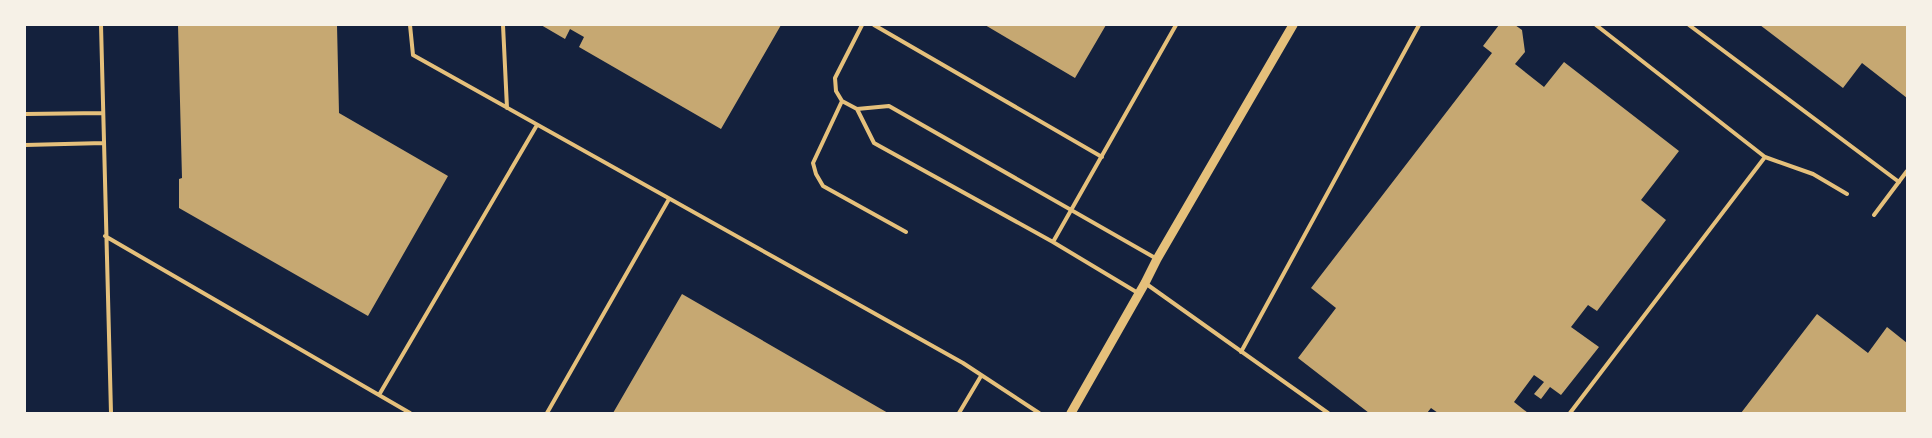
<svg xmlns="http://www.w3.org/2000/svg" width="1932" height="438" font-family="Jost,sans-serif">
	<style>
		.building { fill: #c6a872 }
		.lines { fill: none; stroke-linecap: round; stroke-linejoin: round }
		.service { stroke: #e5c07b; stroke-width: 4 }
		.tertiary { stroke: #e5c07b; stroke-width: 9 }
	</style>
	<rect width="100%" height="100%" fill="#14213d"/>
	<!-- building -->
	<path class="building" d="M178 25H337L339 113 448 176 368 316 179 208V179L182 178Z
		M541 25H781L721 129 579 47 584 37 570 29 565 39Z
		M985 25H1106L1075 78Z
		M1499 25H1515L1522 30 1525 52 1515 64 1544 87 1564 62 1679 151 1641 200 1666 220 1597 311 1588 305 1571 327 1599 347 1561 395 1550 387 1541 399 1534 394 1544 382 1534 375 1514 402 1528 413H1438L1431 408 1427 413H1369L1298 358 1336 308 1311 288 1492 53 1483 46Z
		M1760 25H1907V98L1862 63 1843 88Z
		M682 294 888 413H613Z
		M1817 314 1868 353 1887 327 1907 343V413H1741Z"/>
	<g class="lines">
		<!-- service -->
		<path class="service" d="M101 25 111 413
			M410 25 413 55 963 363 1039 413
			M503 25 507 108
			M874 25 1102 157
			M1596 25 1765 157 1813 174 1847 194
			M1689 25 1899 182
			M842 101 813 163 816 174 823 186 906 232
			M857 109 842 101 836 91 835 78 862 25
			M25 114 103 113
			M25 145 104 143
			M1874 215 1907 171
			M105 236 410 413
			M1053 242 1176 25
			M1145 283 1328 413
			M1138 293 1053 242 874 143 857 109 889 106 1157 259
			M1241 352 1419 25
			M379 395 537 125
			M547 413 669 199
			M959 413 981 376
			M1570 413 1765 157"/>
		<!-- tertiary -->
		<path class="tertiary" d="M1071 413 1145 283 1157 259 1293 25"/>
	</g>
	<!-- border -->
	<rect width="1932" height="438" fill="none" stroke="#f6f1e7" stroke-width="52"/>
</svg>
